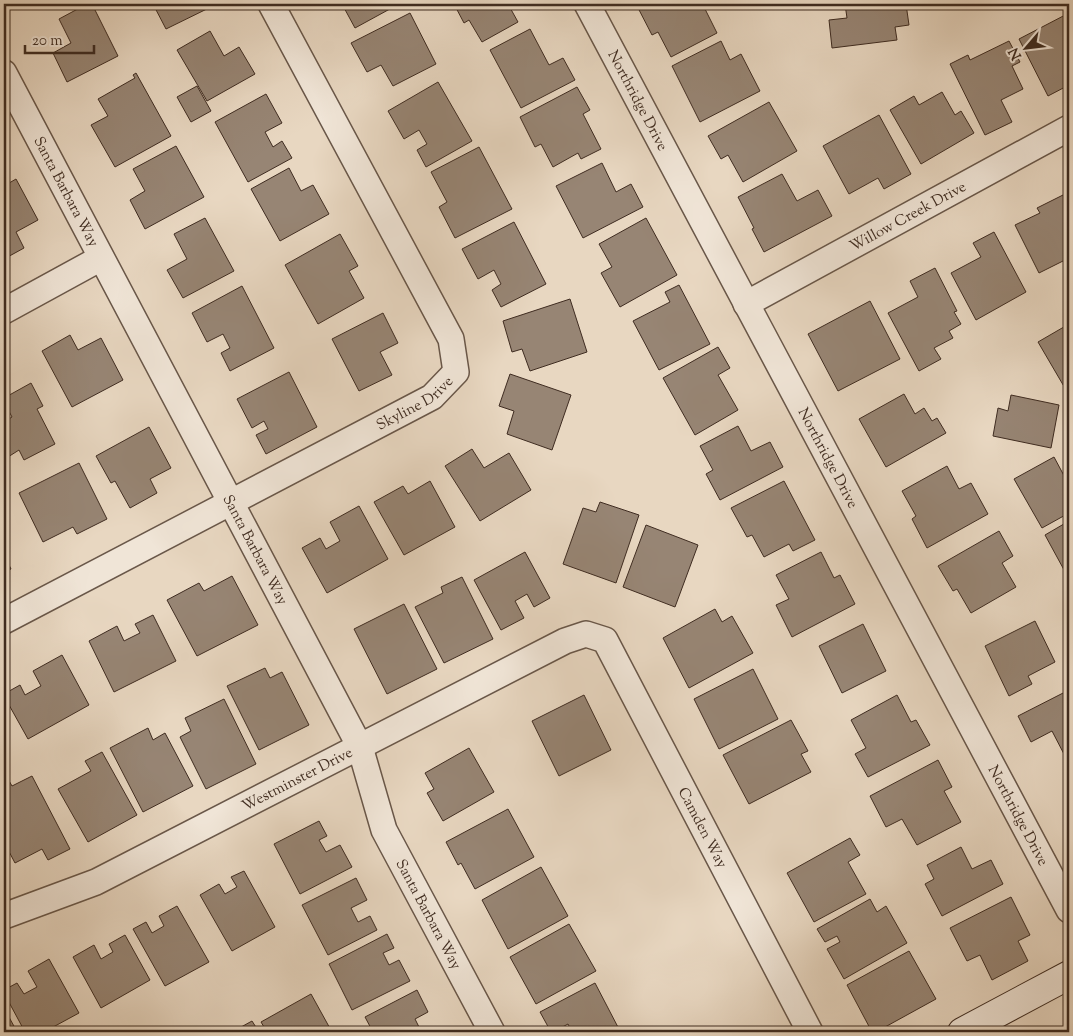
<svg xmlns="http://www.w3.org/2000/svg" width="1073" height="1036" font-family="'Sorts Mill Goudy',serif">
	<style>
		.building { fill: #978574; stroke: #3f2c21 }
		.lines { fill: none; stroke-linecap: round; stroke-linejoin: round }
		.street-casing { stroke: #695749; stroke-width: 28 }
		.secondary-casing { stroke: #3f2c21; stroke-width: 30 }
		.street { stroke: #f0e5d7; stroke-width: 25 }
		.secondary { stroke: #f0e5d7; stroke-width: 28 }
		.labels { text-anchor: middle; stroke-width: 4; stroke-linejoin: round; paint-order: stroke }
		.street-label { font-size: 15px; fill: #3f2c21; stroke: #f0e5d7 }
	</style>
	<rect width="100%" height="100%" fill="#e8d7c1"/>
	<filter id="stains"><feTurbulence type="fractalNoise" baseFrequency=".004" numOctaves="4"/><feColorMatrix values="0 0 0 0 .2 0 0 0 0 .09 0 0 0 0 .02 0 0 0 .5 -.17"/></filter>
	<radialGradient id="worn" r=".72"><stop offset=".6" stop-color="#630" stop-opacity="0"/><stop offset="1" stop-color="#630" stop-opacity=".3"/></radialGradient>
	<!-- building -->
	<path class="building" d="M87 4H92L118 56 67 82 53 53 71 43 59 19Z
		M153 4H217L166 29Z
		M342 4H399L355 28Z
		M454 4H508L518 22 482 42 469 20 464 23Z
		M636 4H715L705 9 717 33 671 57 658 32 652 35Z
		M845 4H906L909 25 895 27 897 40 832 48 829 20 847 18Z
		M410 13 436 64 393 86 381 65 367 72 351 43Z
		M1069 13V85L1048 96 1019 39Z
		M530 29 549 65 563 58 575 80 521 108 490 50Z
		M210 31 224 56 239 47 255 74 207 101 177 50Z
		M721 41 730 60 741 54 760 91 700 122 672 66Z
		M1009 41 1020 62 1012 66 1023 89 1001 100 1012 122 985 135 950 64 968 55 970 60Z
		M136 73 171 136 115 167 91 125 108 116 98 99 135 78 133 75Z
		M438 82 472 141 426 167 417 150 427 144 419 130 404 139 388 111Z
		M197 86 211 111 191 122 177 97Z
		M577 87 590 110 583 114 601 149 581 159 578 153 553 167 541 144 535 147 520 117Z
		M942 92 955 115 961 111 974 133 921 164 890 110 914 96 919 105Z
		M266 94 282 123 265 132 273 147 282 141 292 158 248 182 215 122Z
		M769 102 797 151 743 182 728 155 721 159 708 136Z
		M879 115 911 174 884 189 878 178 849 194 823 146Z
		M176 146 204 197 145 229 130 200 145 191 133 169Z
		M479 147 512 209 455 238 439 207 447 202 431 172Z
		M602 163 616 192 631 184 643 207 583 238 556 186Z
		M289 168 301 191 313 185 329 214 280 241 251 189Z
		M782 174 797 201 818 190 832 216 764 252 752 229 754 228 738 197Z
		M16 179 38 220 16 232 24 248 4 259V186Z
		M1063 195 1069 207V258L1039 273 1015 225 1040 213 1037 208Z
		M205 218 234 271 183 298 167 270 187 259 174 234Z
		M646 218 677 275 620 307 601 273 612 267 599 244Z
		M514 222 546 284 501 307 492 290 501 284 494 270 478 279 462 249Z
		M994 232 1026 292 976 320 951 273 981 257 973 243Z
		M340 234 358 266 349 271 364 298 318 324 285 265Z
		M935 268 957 311 954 312 961 324 949 331 953 338 934 348 941 359 919 371 888 313 918 297 910 281Z
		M679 285 710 344 659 370 633 321 670 302 665 292Z
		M242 286 274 348 230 371 221 353 230 348 223 334 207 342 192 313Z
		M570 299 587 352 530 371 522 349 512 352 503 321Z
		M870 301 900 359 838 391 808 334Z
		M383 313 398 343 380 352 392 375 359 391 332 339Z
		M1069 324V395L1038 342Z
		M70 335 78 350 101 338 123 380 72 407 42 351Z
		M718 347 730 368 718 375 738 410 695 435 663 378Z
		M289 372 317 427 266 454 256 435 268 429 264 421 252 428 237 399Z
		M510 374 571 395 552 450 507 434 514 411 499 406Z
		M31 383 43 406 37 409 55 444 24 460 19 450 8 457 4 449V422L12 417 4 402V398Z
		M904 394 915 414 924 408 932 421 937 418 946 433 886 467 859 419Z
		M1011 395 1059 405 1051 448 993 436 998 408 1008 411Z
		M738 426 751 451 770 442 783 467 720 500 706 474 713 470 700 446Z
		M149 427 171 468 150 479 157 493 130 508 115 481 111 483 96 456Z
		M472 449 484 468 509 453 531 490 480 521 445 466Z
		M1054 457 1069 485V513L1042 528 1014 479Z
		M79 463 107 519 77 534 73 527 43 542 19 493Z
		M947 466 959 489 971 483 988 514 927 548 912 519 916 516 902 491Z
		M430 481 455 527 404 555 374 502 403 486 408 494Z
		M784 481 815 540 793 551 789 544 764 557 752 535 747 537 731 508Z
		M600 502 639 515 616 583 563 564 583 508 596 512Z
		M359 506 388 559 327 593 302 548 320 538 326 549 340 541 330 522Z
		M1069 521V579L1045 535Z
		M646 525 698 545 675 607 623 587Z
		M999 531 1013 556 1002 563 1016 587 971 613 957 589 953 591 938 566Z
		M525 552 550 598 534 607 527 594 515 601 524 618 501 630 474 580Z
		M821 552 834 578 840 575 855 604 792 637 776 605 789 599 776 575Z
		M4 555 11 569 4 572Z
		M232 576 258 625 197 656 167 600 199 583 204 591Z
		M462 577 493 639 444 663 415 607 443 593 441 587Z
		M404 604 437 669 387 694 354 629Z
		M715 609 722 622 732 616 753 653 689 688 663 638Z
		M153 615 176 661 114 692 89 641 117 626 124 641 140 633 135 624Z
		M1035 621 1055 662 1028 676 1032 684 1009 696 985 646Z
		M863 624 886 671 842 693 819 646Z
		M62 655 89 705 28 739 4 696V694L20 685 25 695 41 686 33 671Z
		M265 668 270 678 282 672 309 725 259 750 227 686Z
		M753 669 778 719 719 749 694 699Z
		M1069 690V754L1065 756 1052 731 1031 742 1018 716Z
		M584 695 611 750 559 776 532 721Z
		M897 695 911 722 916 720 930 745 868 777 855 754 866 748 851 720Z
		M224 699 256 764 206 789 180 737 191 731 185 718Z
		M791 720 808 751 801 754 811 772 749 804 723 755Z
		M148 728 153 740 165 733 193 786 143 812 110 748Z
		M469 748 494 792 443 821 427 793 434 789 425 773Z
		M102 752 137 815 88 842 58 789 91 771 85 761Z
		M938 760 952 787 944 791 961 822 917 845 902 819 886 827 870 796Z
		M32 776 70 849 48 860 42 849 15 863 4 842V782L8 779 12 786Z
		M508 809 534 857 475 889 461 863 458 865 446 842Z
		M319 821 327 836 319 840 326 852 340 845 352 867 300 894 274 844Z
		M850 838 860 855 848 862 866 894 814 922 787 873Z
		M961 847 972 869 991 860 1003 884 942 916 925 884 934 879 927 865Z
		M541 867 568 916 508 949 482 900Z
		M244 871 275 927 232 951 200 895 219 884 225 894 237 887 231 877Z
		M356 878 367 900 351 908 358 922 370 916 377 930 328 955 302 905Z
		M1011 897 1030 935 1018 941 1028 961 992 980 980 955 967 961 950 928Z
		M870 899 877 912 886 906 907 943 844 979 827 949 840 942 837 936 825 942 817 929Z
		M177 906 209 962 165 986 133 929 146 922 152 933 164 926 159 916Z
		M569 924 596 971 536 1004 510 957Z
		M387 934 394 948 383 953 389 965 399 960 410 981 352 1010 329 964Z
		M125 935 150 980 101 1008 73 957 94 945 101 959 113 952 109 944Z
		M909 951 936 999 876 1032H872L847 985Z
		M49 959 79 1013 44 1032H25L4 993V990L17 983 24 994 37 987 28 971Z
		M595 983 620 1031 618 1032H572L568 1024 553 1032H551L540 1012Z
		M417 990 428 1012 415 1019 421 1031 428 1027 431 1032H373L365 1017Z
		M311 994 332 1032H267L261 1022Z
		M4 1008 15 1028 7 1032H4Z
		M252 1021 259 1032H232Z"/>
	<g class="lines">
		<defs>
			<g id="street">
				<path id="s1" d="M587 4 1069 910"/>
				<path id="s2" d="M4 73 360 747 384 830 492 1032"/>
				<path id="s3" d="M746 304 1069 128"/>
				<path d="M4 311 101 258"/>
				<path id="s4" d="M4 621 432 397 456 372 451 339 271 4"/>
				<path id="s5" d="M4 916 96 882 565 641 586 634 605 640 810 1032"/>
			</g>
			<path id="secondary" d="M962 1032 1069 975"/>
		</defs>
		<!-- street casing -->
		<use href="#street" class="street-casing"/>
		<!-- secondary casing -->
		<use href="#secondary" class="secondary-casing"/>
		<!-- street -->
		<use href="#street" class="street"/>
		<!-- secondary -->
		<use href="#secondary" class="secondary"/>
	</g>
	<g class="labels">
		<!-- street labels -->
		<g class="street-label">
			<text dy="5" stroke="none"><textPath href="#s1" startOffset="109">Northridge Drive</textPath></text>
			<text dy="5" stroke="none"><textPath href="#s2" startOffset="134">Santa Barbara Way</textPath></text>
			<text dy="5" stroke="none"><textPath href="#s3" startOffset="184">Willow Creek Drive</textPath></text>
			<text dy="5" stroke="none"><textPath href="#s4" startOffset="465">Skyline Drive</textPath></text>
			<text dy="5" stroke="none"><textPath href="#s1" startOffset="514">Northridge Drive</textPath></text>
			<text dy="5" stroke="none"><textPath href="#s2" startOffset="539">Santa Barbara Way</textPath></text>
			<text dy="5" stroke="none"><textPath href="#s5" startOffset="324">Westminster Drive</textPath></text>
			<text dy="5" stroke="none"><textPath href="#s1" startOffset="919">Northridge Drive</textPath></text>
			<text dy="5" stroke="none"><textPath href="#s5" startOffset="879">Camden Way</textPath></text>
			<text dy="5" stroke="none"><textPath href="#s2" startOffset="944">Santa Barbara Way</textPath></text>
		</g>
	</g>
	<!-- margin -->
	<rect width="1073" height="1036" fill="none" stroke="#e8d7c1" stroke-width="20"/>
	<rect x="5" y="5" width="1063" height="1026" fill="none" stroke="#3f2c21" stroke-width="2.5"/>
	<rect x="10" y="10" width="1053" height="1016" fill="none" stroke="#3f2c21"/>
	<!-- north arrow -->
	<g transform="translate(1026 48) rotate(242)" stroke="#f0e5d7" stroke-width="4" paint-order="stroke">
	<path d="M0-4L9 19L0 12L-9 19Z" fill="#3f2c21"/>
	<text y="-8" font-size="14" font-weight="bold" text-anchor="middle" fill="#3f2c21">N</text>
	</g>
	<!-- scale -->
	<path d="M25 45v8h69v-8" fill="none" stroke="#3f2c21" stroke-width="2.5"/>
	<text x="32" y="45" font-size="15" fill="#3f2c21" stroke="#f0e5d7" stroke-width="4" paint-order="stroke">20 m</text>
	<rect width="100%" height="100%" filter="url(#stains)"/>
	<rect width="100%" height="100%" fill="url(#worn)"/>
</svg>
